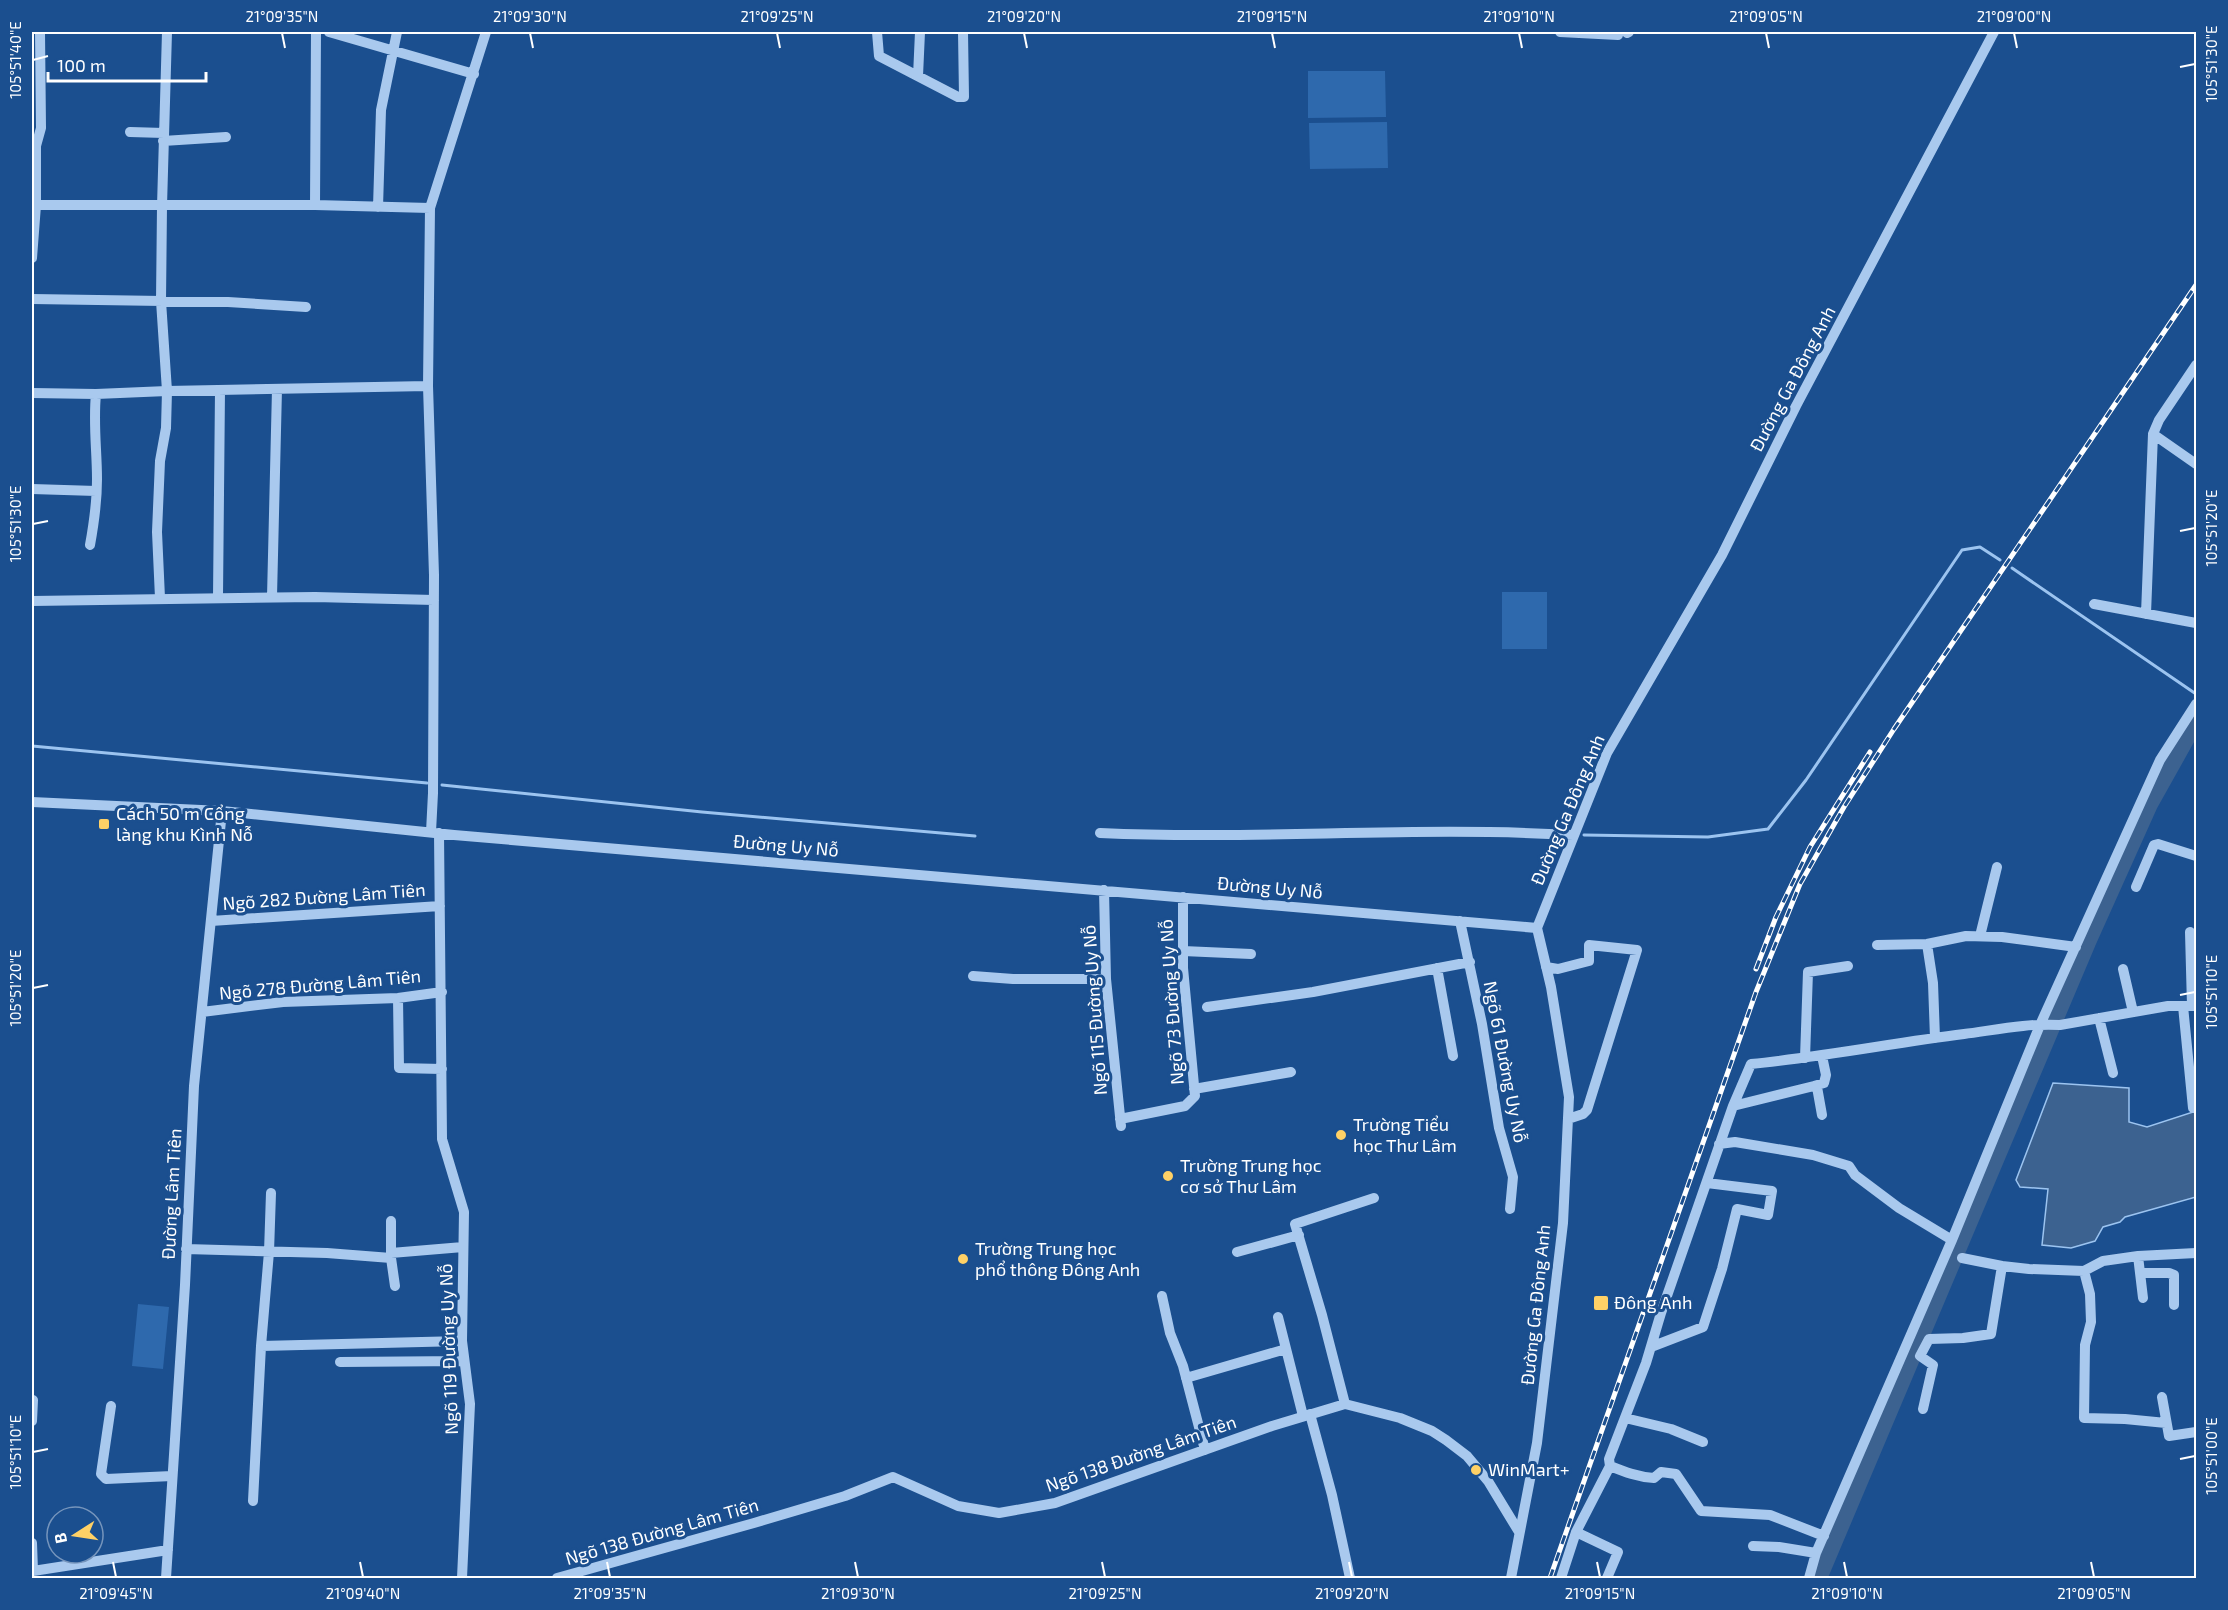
<svg xmlns="http://www.w3.org/2000/svg" width="2228" height="1610" font-family="'Exo 2',sans-serif">
	<style>
		.green { fill: #2e69ad }
		.water { fill: #3c6290; stroke: #9cc4f0; stroke-width: 1.5 }
		.lines { fill: none; stroke-linecap: round; stroke-linejoin: round }
		.stream { stroke: #9cc4f0; stroke-width: 3 }
		.river { stroke: #3c6290; stroke-width: 20 }
		.minor { stroke: #a9c9ee; stroke-width: 10 }
		.rail-casing { stroke: #fff; stroke-width: 5 }
		.rail { stroke: #1b4f8f; stroke-width: 3; stroke-dasharray: 9; stroke-linecap: butt }
		.ticks { fill: none; stroke: #fff; stroke-width: 2 }
		.poi-dot { fill: #ffd166; stroke: #1b4f8f; stroke-width: 2 }
		.labels { text-anchor: middle; stroke-width: 6; stroke-linejoin: round; paint-order: stroke }
		.street-label { font-size: 18px; fill: #fff; stroke: #1b4f8f }
		.poi-label { font-size: 18px; fill: #fff; stroke: #1b4f8f; text-anchor: start }
		.neatline { fill: none; stroke: #fff; stroke-width: 2 }
		.ticks-label { font-size: 15px; text-anchor: middle; fill: #fff }
	</style>
	<rect width="100%" height="100%" fill="#1b4f8f"/>
	<!-- green -->
	<path class="green" d="M1308 71H1385L1386 117 1308 118Z
		M1387 122 1388 168 1310 169 1309 123Z
		M1502 592H1547V649H1502Z
		M138 1304 169 1307 163 1369 132 1366Z"/>
	<!-- water -->
	<path class="water" d="M2053 1083 2129 1088V1122L2147 1127 2196 1111V1197L2125 1217 2120 1222 2103 1227 2095 1241 2071 1248 2042 1245 2048 1189 2020 1187 2016 1180Z"/>
	<g class="lines">
		<!-- stream -->
		<path class="stream" d="M2012 568 2196 694
			M32 746 427 783
			M442 785 702 812 975 836
			M1584 835 1708 837 1768 829 1806 780 1962 550 1980 547 2000 560"/>
		<!-- river -->
		<path class="river" d="M1817 1578 2086 942 2148 804 2196 718"/>
		<!-- minor -->
		<path class="minor" d="M329 32 474 74
			M877 32 879 56 958 97H964L963 32
			M1560 32 1618 35
			M1627 33 1629 32
			M918 76 920 32
			M130 132 164 133
			M163 141 226 137
			M36 205H315L430 208
			M315 205 316 32
			M378 207 381 110 397 32
			M32 258 36 205V146L41 128 40 32
			M32 299 228 302 306 307
			M32 393 96 394 167 391 428 386
			M2153 434 2196 464
			M32 489 96 491
			M90 545C94 523 97 501 97 479 97 451 93 423 96 394
			M218 597 220 390
			M272 597 277 389
			M160 598 157 532 160 461 166 428 167 391 161 301 162 206 167 32
			M32 601 315 597 434 600
			M2094 604 2196 623
			M2146 614 2153 434 2159 420 2196 365
			M32 802 222 811 454 835 1537 928
			M431 832 433 793 434 575 428 386 430 208 486 32
			M439 833 442 1139 464 1212 462 1341 470 1404 462 1578
			M1100 833C1257 840 1416 826 1573 835
			M2136 887 2154 845 2158 844 2196 856
			M1104 890 1106 979 1121 1126
			M211 921 440 906
			M1460 921 1482 1024 1499 1128 1513 1177 1510 1209
			M2190 932 2192 1006
			M1980 936 1997 867
			M1927 944 1933 983 1935 1038
			M1877 945 1927 944 1966 936 2002 937 2076 947
			M1183 951 1251 954
			M1546 967 1558 969 1589 961V945L1637 950 1587 1110 1583 1114 1568 1119
			M1437 968 1453 1056
			M2123 969 2133 1012
			M973 976 1013 979H1106
			M398 998 399 1068 442 1069
			M2183 1006 2193 1108
			M1207 1007 1313 992 1470 962
			M202 1012 283 1002 398 998 442 992
			M2099 1018 2113 1073
			M1805 1058 1808 972 1848 966
			M1814 1086 1824 1083 1826 1075 1822 1056
			M1194 1089 1291 1072
			M1733 1106 1814 1086 1817 1087 1822 1115
			M1120 1119 1185 1106 1195 1096 1183 968V897
			M1719 1144 1735 1142 1813 1155 1849 1166 1855 1175 1899 1208 1952 1240
			M271 1193 269 1252 261 1346 462 1341
			M391 1221V1253
			M186 1249 327 1253 391 1258V1253L463 1247
			M1237 1252 1299 1235
			M2138 1256 2143 1298
			M391 1258 395 1286
			M2002 1266 2029 1269 2084 1271 2103 1261 2138 1256 2196 1253
			M2084 1271 2090 1294 2091 1322 2085 1345 2084 1418 2125 1419 2166 1423
			M2140 1273H2169L2174 1275V1305
			M1162 1296 1170 1333 1183 1366 1205 1450
			M1278 1317 1303 1416
			M1651 1347 1703 1327 1722 1269 1737 1209 1768 1215 1772 1191 1707 1183
			M340 1362 464 1361
			M1186 1378 1286 1349
			M2162 1397 2169 1436 2196 1432
			M1345 1404 1322 1315 1295 1224 1374 1198
			M111 1406 101 1474 106 1479 172 1476
			M1923 1409 1933 1365 1920 1356 1929 1339 1963 1338 1991 1334 2002 1266 1962 1258
			M1310 1414 1332 1495 1350 1578
			M1625 1418 1671 1429 1703 1442
			M32 1421 33 1400
			M1610 1466C1625 1472 1638 1477 1654 1478L1661 1472 1676 1474 1701 1511 1770 1515 1824 1536
			M253 1501 261 1346
			M1576 1532 1618 1552 1607 1578
			M32 1543 33 1571 168 1550
			M1753 1546 1779 1547 1816 1553 1809 1578
			M1816 1553 1952 1240 2040 1025 2160 760 2196 704
			M166 1578 185 1285 194 1086 222 811
			M557 1578 754 1523 845 1496 893 1477 958 1506 999 1513 1055 1503 1272 1426 1345 1404 1400 1418 1432 1431 1446 1440 1467 1456 1488 1481 1519 1532
			M1511 1578 1537 1443 1563 1223 1569 1097 1551 987 1537 928 1607 753 1722 555 1796 406 1994 32
			M1561 1578 1576 1532 1610 1466 1609 1459 1646 1363 1661 1313 1733 1106 1751 1064C1822 1057 1893 1043 1964 1034 1995 1030 2028 1023 2060 1025L2168 1006H2196"/>
		<defs>
			<path id="rail" d="M1756 969 1776 917 1810 847 1870 752
				M1550 1578 1756 992 1800 884 1844 807 1894 729 2196 285"/>
		</defs>
		<!-- rail casing -->
		<use href="#rail" class="rail-casing"/>
		<!-- rail -->
		<use href="#rail" class="rail"/>
	</g>
	<!-- ticks -->
	<path class="ticks" d="M282 33 285 48M530 33 533 48M777 33 780 48M1024 33 1027 48M1272 33 1275 48M1519 33 1522 48M1766 33 1769 48M2014 33 2017 48M33 60 48 56M2180 67 2195 64M33 524 48 521M2180 531 2195 528M33 988 48 985M2180 995 2195 992M33 1452 48 1449M2180 1459 2195 1456M113 1562 116 1577M360 1562 363 1577M607 1562 610 1577M855 1562 858 1577M1102 1562 1105 1577M1349 1562 1352 1577M1597 1562 1600 1577M1844 1562 1847 1577M2091 1562 2094 1577"/>
	<!-- markers -->
	<g class="poi-dot">
		<rect x="98" y="818" width="12" height="12" rx="3"/>
		<circle cx="1341" cy="1135" r="6"/>
		<circle cx="1168" cy="1176" r="6"/>
		<circle cx="963" cy="1259" r="6"/>
		<rect x="1593" y="1295" width="16" height="16" rx="3"/>
		<circle cx="1476" cy="1470" r="6"/>
	</g>
	<g class="labels">
		<!-- street labels -->
		<g class="street-label">
			<text transform="translate(1793 379) rotate(-62)" y="6">Đường Ga Đông Anh</text>
			<text transform="translate(1568 810) rotate(-67)" y="6">Đường Ga Đông Anh</text>
			<text transform="translate(786 846) rotate(5)" y="6">Đường Uy Nỗ</text>
			<text transform="translate(1270 888) rotate(5)" y="6">Đường Uy Nỗ</text>
			<text transform="translate(324 897) rotate(-4)" y="6">Ngõ 282 Đường Lâm Tiên</text>
			<text transform="translate(320 985) rotate(-5)" y="6">Ngõ 278 Đường Lâm Tiên</text>
			<text transform="translate(1172 1002) rotate(-94)" y="6">Ngõ 73 Đường Uy Nỗ</text>
			<text transform="translate(1095 1010) rotate(-94)" y="6">Ngõ 115 Đường Uy Nỗ</text>
			<text transform="translate(1505 1062) rotate(79)" y="6">Ngõ 61 Đường Uy Nỗ</text>
			<text transform="translate(172 1194) rotate(-87)" y="6">Đường Lâm Tiên</text>
			<text transform="translate(1536 1305) rotate(-84)" y="6">Đường Ga Đông Anh</text>
			<text transform="translate(449 1349) rotate(-92)" y="6">Ngõ 119 Đường Uy Nỗ</text>
			<text transform="translate(1141 1454) rotate(-19)" y="6">Ngõ 138 Đường Lâm Tiên</text>
			<text transform="translate(662 1532) rotate(-16)" y="6">Ngõ 138 Đường Lâm Tiên</text>
		</g>
		<!-- poi labels -->
		<g class="poi-label">
			<text x="116" y="820">Cách 50 m Cổng<tspan x="116" dy="21">làng khu Kình Nỗ</tspan></text>
			<text x="1353" y="1131">Trường Tiểu<tspan x="1353" dy="21">học Thư Lâm</tspan></text>
			<text x="1180" y="1172">Trường Trung học<tspan x="1180" dy="21">cơ sở Thư Lâm</tspan></text>
			<text x="975" y="1255">Trường Trung học<tspan x="975" dy="21">phổ thông Đông Anh</tspan></text>
			<text x="1614" y="1309">Đông Anh</text>
			<text x="1488" y="1476">WinMart+</text>
		</g>
	</g>
	<!-- border -->
	<rect width="2228" height="1610" fill="none" stroke="#1b4f8f" stroke-width="66"/>
	<!-- north arrow -->
	<g transform="translate(75 1535) rotate(258)"><circle r="28" fill="#1b4f8f" stroke="#7695bc" stroke-width="1.5"/>
	<path d="M0-4.5L10 22L0 15L-10 22Z" fill="#ffd166"/>
	<text y="-9" font-size="16" font-weight="bold" text-anchor="middle" fill="#ffffff">B</text>
	</g>
	<!-- scale -->
	<path d="M48 72v9h158v-9" fill="none" stroke="#ffffff" stroke-width="3"/>
	<text x="57" y="72" font-size="18" fill="#ffffff" stroke="#1b4f8f" stroke-width="4.5" paint-order="stroke">100 m</text>
	<rect x="33" y="33" width="2162" height="1544" class="neatline"/>
	<g class="ticks-label">
		<text x="282" y="22">21°09'35"N</text>
		<text x="530" y="22">21°09'30"N</text>
		<text x="777" y="22">21°09'25"N</text>
		<text x="1024" y="22">21°09'20"N</text>
		<text x="1272" y="22">21°09'15"N</text>
		<text x="1519" y="22">21°09'10"N</text>
		<text x="1766" y="22">21°09'05"N</text>
		<text x="2014" y="22">21°09'00"N</text>
		<text transform="translate(16 60) rotate(-90)" y="5">105°51'40"E</text>
		<text transform="translate(2212 64) rotate(-90)" y="5">105°51'30"E</text>
		<text transform="translate(16 524) rotate(-90)" y="5">105°51'30"E</text>
		<text transform="translate(2212 528) rotate(-90)" y="5">105°51'20"E</text>
		<text transform="translate(16 988) rotate(-90)" y="5">105°51'20"E</text>
		<text transform="translate(2212 992) rotate(-90)" y="5">105°51'10"E</text>
		<text transform="translate(16 1452) rotate(-90)" y="5">105°51'10"E</text>
		<text transform="translate(2212 1456) rotate(-90)" y="5">105°51'00"E</text>
		<text x="116" y="1599">21°09'45"N</text>
		<text x="363" y="1599">21°09'40"N</text>
		<text x="610" y="1599">21°09'35"N</text>
		<text x="858" y="1599">21°09'30"N</text>
		<text x="1105" y="1599">21°09'25"N</text>
		<text x="1352" y="1599">21°09'20"N</text>
		<text x="1600" y="1599">21°09'15"N</text>
		<text x="1847" y="1599">21°09'10"N</text>
		<text x="2094" y="1599">21°09'05"N</text>
	</g>
</svg>
